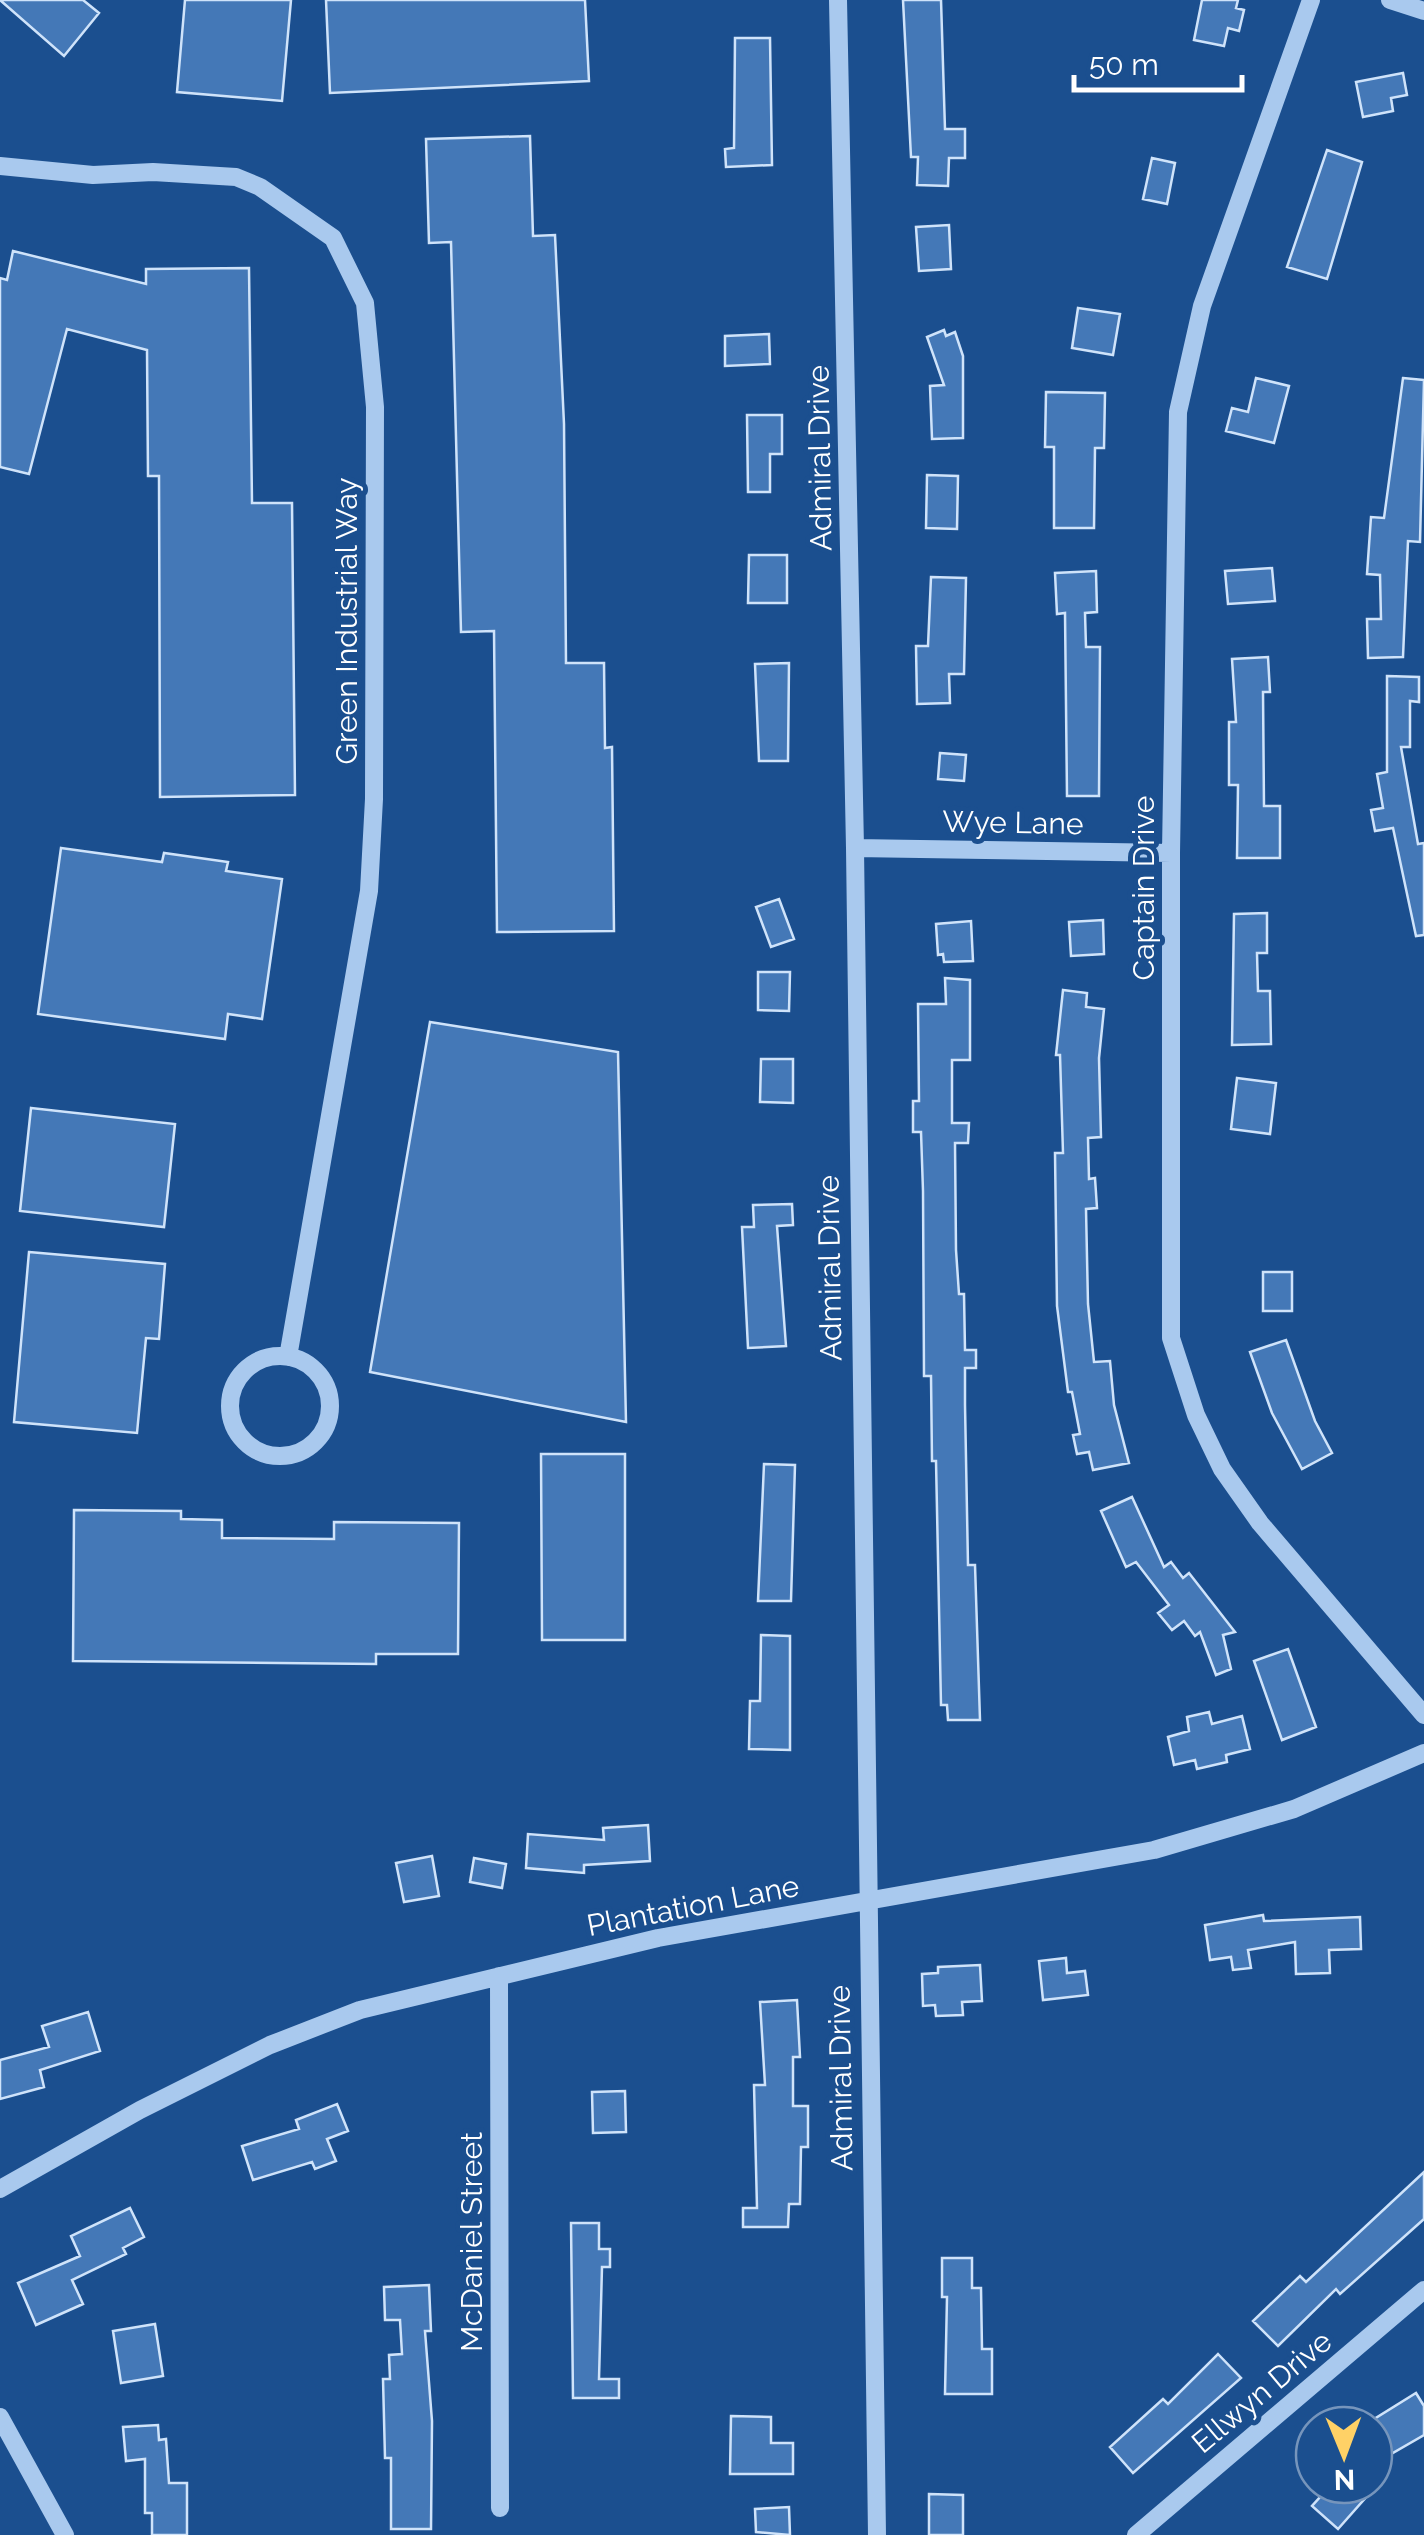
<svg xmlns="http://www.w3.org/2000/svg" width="1424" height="2535" font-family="Raleway,sans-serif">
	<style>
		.building { fill: #4478b7; stroke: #cfe3fa; stroke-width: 2.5 }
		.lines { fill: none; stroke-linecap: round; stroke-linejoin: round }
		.minor { stroke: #a9c9ee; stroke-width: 18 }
		.labels { text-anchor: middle; stroke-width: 10; stroke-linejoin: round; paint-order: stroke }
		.street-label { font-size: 30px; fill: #fff; stroke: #1b4f8f }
	</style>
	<rect width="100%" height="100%" fill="#1b4f8f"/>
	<!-- building -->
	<path class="building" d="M0 0H83L99 13 64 56Z
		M185 0H291L282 101 177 92Z
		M326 0H585L589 81 330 93Z
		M903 0H941L945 129H965V158H949L948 186 917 185 918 157H911Z
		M1202 0H1238L1236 8 1244 10 1239 31 1228 28 1224 46 1194 40Z
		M735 38H770L772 165 726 167 725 149 734 148Z
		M1403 73 1407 95 1391 98 1393 111 1363 117 1356 82Z
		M530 136 533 236 555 235 564 424 566 663H604L605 748 612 747 614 931 497 932 494 631 461 632 451 242 429 243 426 139Z
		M1327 150 1362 162 1327 279 1287 267Z
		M1152 158 1175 163 1167 204 1143 199Z
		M949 225 951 269 919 271 916 227Z
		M13 251 146 284V269L249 268 252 503H292L295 795 160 797 159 476H148L147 350 67 329 29 474 0 467V278L7 280Z
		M1078 308 1120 314 1113 355 1072 348Z
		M944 330 946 336 955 332 963 356V438L932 439 930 386 944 385 927 337Z
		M769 334 770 364 725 366V336Z
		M1256 378 1289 386 1274 443 1226 431 1232 408 1248 412Z
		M1403 378 1424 380 1420 542 1408 541 1403 657 1368 658 1367 619H1381L1380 575 1367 574 1371 517 1384 518Z
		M1046 392 1105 393 1104 448H1095L1094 528H1054V447H1045Z
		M747 415H782V454H770V492H748Z
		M927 475 958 476 957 529 926 528Z
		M749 555H787V603H748Z
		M1272 568 1275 601 1228 604 1225 571Z
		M1096 571 1097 612 1085 613 1086 647H1100L1099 796H1067L1065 613 1057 614 1055 573Z
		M931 577 966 578 964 674H949L950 703 917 704 916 646H928Z
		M1268 657 1270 692H1263L1264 806H1280V858H1237L1238 785H1229V722H1236L1232 659Z
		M789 663 788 761H759L755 664Z
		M1387 676 1419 677V702L1410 701V747H1401L1418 844 1424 843V935L1416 936 1393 828 1375 831 1371 810 1383 808 1377 774 1387 772Z
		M940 753 966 755 964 781 938 779Z
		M61 848 162 862 164 853 228 862 226 871 282 879 262 1019 228 1014 225 1039 38 1014Z
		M779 899 794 939 771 947 756 907Z
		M1267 913V953H1257L1258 991H1270L1271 1044 1232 1045 1234 914Z
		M1103 920 1104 954 1071 956 1069 922Z
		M971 921 973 961 944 962 943 954 938 955 936 924Z
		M758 972H790L789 1011 758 1010Z
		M945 978 970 980V1060H952V1123H969L968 1143H955L956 1250 959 1294H964L965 1350H976V1368H965V1405L968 1565H975L980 1720H948L947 1705H941L936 1461H932L931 1376H924L923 1191 921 1132H913V1101H919L918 1004H946Z
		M1063 990 1087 993 1086 1007 1104 1009 1099 1058 1101 1137 1088 1138 1089 1179 1095 1178 1097 1208 1086 1209 1088 1304 1094 1362 1110 1361 1114 1405 1129 1463 1093 1470 1089 1452 1077 1454 1073 1435 1080 1434 1072 1392H1068L1057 1306 1055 1153H1063L1060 1055H1056Z
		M430 1022 618 1052 626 1422 370 1372Z
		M761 1059H793V1103L760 1102Z
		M1237 1078 1276 1083 1270 1134 1231 1129Z
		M31 1108 175 1124 164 1227 20 1211Z
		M792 1204 793 1225 777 1226 786 1346 748 1348 742 1227H754L753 1205Z
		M29 1252 165 1264 159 1339 146 1338 137 1433 14 1422Z
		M1263 1272H1292V1311H1263Z
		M1286 1340 1315 1421 1332 1453 1302 1469 1272 1413 1250 1352Z
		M541 1454H625V1640H542Z
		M764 1464 795 1465 791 1601H758Z
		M1132 1497 1164 1567 1171 1562 1183 1578 1189 1573 1235 1632 1223 1635 1231 1669 1216 1675 1200 1632 1195 1636 1184 1621 1172 1630 1158 1613 1169 1605 1136 1562 1126 1567 1101 1511Z
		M74 1510 181 1511V1519L222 1520V1538L334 1539V1522L459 1523 458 1654H376V1664L73 1661Z
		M761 1635 790 1636V1750L749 1749 750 1701H760Z
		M1288 1649 1316 1727 1282 1740 1254 1661Z
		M1209 1712 1212 1724 1242 1716 1250 1749 1226 1755 1227 1762 1197 1769 1195 1760 1174 1765 1168 1737 1189 1731 1187 1717Z
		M648 1825 650 1861 584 1865V1873L526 1868 528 1834 604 1840 603 1828Z
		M432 1856 439 1896 404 1902 396 1863Z
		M474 1858 506 1864 502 1888 470 1882Z
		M1263 1915 1264 1921 1360 1917 1361 1949 1329 1950 1330 1973 1296 1974 1295 1942 1248 1950 1251 1968 1233 1970 1231 1957 1210 1960 1205 1925Z
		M1066 1958 1067 1973 1085 1971 1088 1995 1043 2000 1039 1961Z
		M980 1965 982 2001 962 2002 963 2015 936 2016 935 2005 923 2006 922 1974 938 1973V1967Z
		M797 2000 800 2057H793V2106H808V2147H801L800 2204H789L788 2227H743V2208H757L754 2085H765L760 2002Z
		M88 2012 100 2051 40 2070 44 2087 0 2099V2060L49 2047 42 2026Z
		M625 2091 626 2132 593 2133 592 2092Z
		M337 2104 348 2131 327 2139 336 2161 315 2169 312 2162 253 2180 242 2146 299 2129 296 2120Z
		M1424 2172V2219L1340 2294 1336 2289 1278 2346 1253 2321 1300 2276 1306 2282Z
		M130 2208 144 2237 123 2248 126 2254 72 2280 83 2304 36 2325 18 2283 80 2256 71 2236Z
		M571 2223H599V2249H610V2267H602L599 2379H619V2398H573Z
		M942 2258H972V2288H981L982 2349H992V2394H945L947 2297H942Z
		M429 2285 431 2331H425L432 2421 431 2529H391V2458H385L383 2379H390L389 2355 402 2354 400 2320H385L384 2287Z
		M155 2324 163 2376 121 2383 113 2331Z
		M1218 2354 1241 2378 1133 2473 1110 2447 1163 2399 1168 2404Z
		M1416 2393 1424 2406V2435L1391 2454 1371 2421Z
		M731 2416 771 2417V2443H793V2474H730Z
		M158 2425 159 2440 166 2439 169 2483H187V2535H152V2513H145V2459L126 2461 123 2427Z
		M1331 2485H1357L1368 2495 1338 2529 1312 2506Z
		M929 2494 963 2495V2535H929Z
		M789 2507 790 2535 756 2532 755 2509Z"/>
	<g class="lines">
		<!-- minor -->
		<path class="minor" d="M838 0 855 848 877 2535
			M1311 0 1202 306 1178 412 1171 853V1338L1196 1415 1222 1469 1260 1523 1424 1715
			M1390 0 1424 11
			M0 166 93 175 153 172 236 177 260 187 333 238 365 303 375 407 374 799 369 891 288 1357
			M855 848 1171 853
			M230 1406a50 50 0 1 1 100 0a50 50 0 1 1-100 0Z
			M499 1976 500 2508
			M0 2189 140 2110 270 2045 360 2010 658 1938 1154 1850 1294 1809 1424 1753
			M0 2417 65 2535
			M1136 2535 1424 2290"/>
	</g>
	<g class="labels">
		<!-- street labels -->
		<g class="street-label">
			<text transform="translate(820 458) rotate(-91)" y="10">Admiral Drive</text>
			<text transform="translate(347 621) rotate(-90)" y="10">Green Industrial Way</text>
			<text transform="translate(1013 823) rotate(1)" y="10">Wye Lane</text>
			<text transform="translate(1144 888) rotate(-90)" y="10">Captain Drive</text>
			<text transform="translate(830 1268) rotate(-91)" y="10">Admiral Drive</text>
			<text transform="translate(693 1906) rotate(-11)" y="10">Plantation Lane</text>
			<text transform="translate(841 2078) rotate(-91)" y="10">Admiral Drive</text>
			<text transform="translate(472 2242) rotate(-90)" y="10">McDaniel Street</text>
			<text transform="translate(1262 2392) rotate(-40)" y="10">Ellwyn Drive</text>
		</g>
	</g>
	<!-- north arrow -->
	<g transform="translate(1344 2455) rotate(179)"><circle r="48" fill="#1b4f8f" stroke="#7695bc" stroke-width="2.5"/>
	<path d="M0-8L18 38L0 25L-18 38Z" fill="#ffd166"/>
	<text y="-15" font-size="28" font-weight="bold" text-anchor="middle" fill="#ffffff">N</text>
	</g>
	<!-- scale -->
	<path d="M1074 75v15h168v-15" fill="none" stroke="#ffffff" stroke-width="5"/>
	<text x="1089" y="75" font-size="30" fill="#ffffff" stroke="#1b4f8f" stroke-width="8" paint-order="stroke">50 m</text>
</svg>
